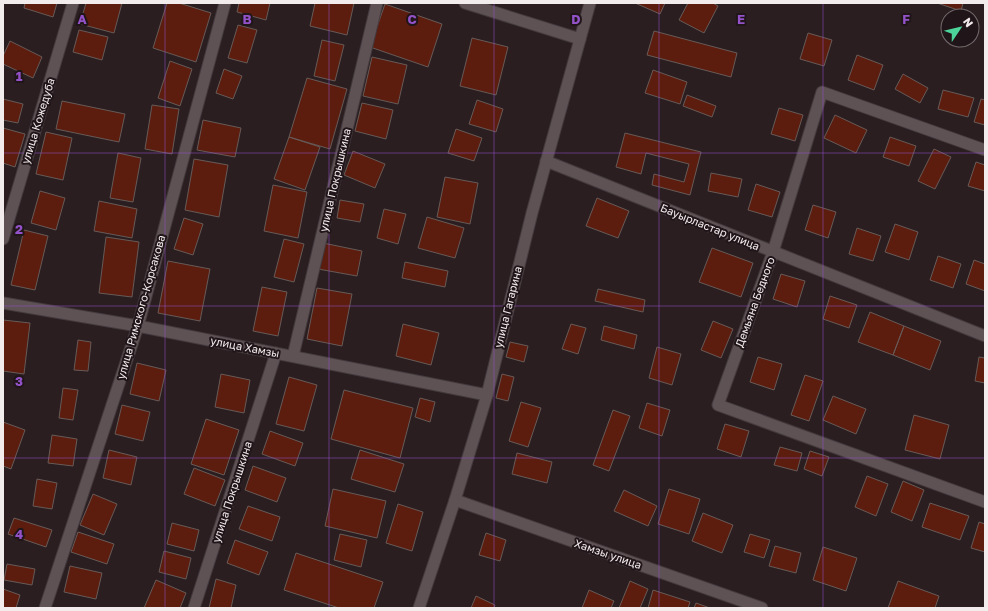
<svg xmlns="http://www.w3.org/2000/svg" width="988" height="611" font-family="'Golos Text',sans-serif">
	<style>
		.building { fill: #5c1d0f; stroke: #675a57 }
		.lines { fill: none; stroke-linecap: round; stroke-linejoin: round }
		.minor-casing { stroke: #443a3d; stroke-width: 13 }
		.secondary-casing { stroke: #443a3d; stroke-width: 13 }
		.minor { stroke: #5f5255; stroke-width: 11 }
		.secondary { stroke: #5f5255; stroke-width: 11 }
		.grid { fill: none; stroke: #9352c8; stroke-width: 1; stroke-opacity: 0.55 }
		.labels { text-anchor: middle; stroke-width: 4; stroke-linejoin: round; paint-order: stroke }
		.street-label { font-size: 11px; fill: #f3eced; stroke: #201518 }
		.grid-label { font-size: 13px; text-anchor: middle; font-weight: bold; fill: #9352c8; stroke: #201518; stroke-width: 4; stroke-linejoin: round; paint-order: stroke }
	</style>
	<rect width="100%" height="100%" fill="#2a1e21"/>
	<!-- building -->
	<path class="building" d="M25 3H57L53 17 24 8Z
		M86 3H122L114 33 80 24Z
		M167 3H179L211 13 196 62 153 48Z
		M239 3H270L266 20 237 12Z
		M315 3H354L347 35 310 26Z
		M635 3H665L660 14Z
		M688 3H713L718 6 704 33 679 20Z
		M937 3H963L961 11Z
		M385 4 442 24 428 67 370 47Z
		M238 25 257 30 247 63 228 58Z
		M79 30 108 37 102 60 73 52Z
		M654 31 737 53 731 77 647 55Z
		M808 33 832 40 824 66 800 59Z
		M472 38 508 47 496 95 460 86Z
		M322 40 344 45 335 81 314 76Z
		M10 41 42 57 33 78 3 64V56Z
		M857 55 883 65 874 90 848 80Z
		M372 57 407 65 398 104 363 96Z
		M170 61 192 69 180 106 158 98Z
		M224 69 242 76 233 99 216 93Z
		M653 70 687 82 680 104 645 93Z
		M903 74 928 88 920 103 895 89Z
		M307 78 347 89 330 149 289 137Z
		M943 90 974 98 968 117 938 109Z
		M687 95 716 106 712 117 683 106Z
		M3 99 23 104 18 123 3 120Z
		M981 99 985 100V125L974 122Z
		M477 100 503 109 496 132 469 124Z
		M62 101 125 114 119 142 56 129Z
		M362 103 393 110 386 139 355 131Z
		M152 105 179 109 172 154 145 149Z
		M779 108 803 115 795 141 771 134Z
		M835 115 867 130 856 153 824 138Z
		M203 120 241 128 235 157 197 150Z
		M3 128 25 134 15 167 3 163Z
		M456 129 482 138 474 161 448 153Z
		M46 132 72 138 63 180 36 174Z
		M625 133 701 152 690 195 652 185 654 174 684 182 689 164 646 153 641 174 616 167Z
		M289 137 320 147 305 190 274 179Z
		M890 137 916 146 909 166 883 157Z
		M934 149 951 157 935 189 918 181Z
		M353 151 385 164 375 188 344 175Z
		M118 153 141 158 133 202 110 198Z
		M194 159 228 165 219 217 185 210Z
		M976 162 985 165V191L968 186Z
		M711 173 742 179 738 197 708 191Z
		M445 177 478 183 470 224 437 217Z
		M756 184 780 192 772 217 748 210Z
		M273 185 307 192 298 238 264 231Z
		M40 191 65 198 56 230 31 223Z
		M597 198 629 211 618 238 586 226Z
		M340 200 364 204 360 222 337 218Z
		M99 201 137 209 132 238 94 231Z
		M813 205 836 212 828 238 805 230Z
		M384 209 406 214 398 244 377 238Z
		M427 217 464 228 455 258 418 248Z
		M184 218 203 224 193 255 174 249Z
		M895 224 918 232 909 260 885 252Z
		M857 228 881 236 873 261 849 254Z
		M24 230 48 236 35 290 11 285Z
		M106 237 139 242 132 297 99 293Z
		M284 239 304 244 294 282 274 277Z
		M323 243 362 251 357 276 318 269Z
		M712 248 753 263 741 297 699 282Z
		M938 256 961 264 953 288 930 280Z
		M974 260 985 264V291L966 284Z
		M168 261 210 269 200 321 158 313Z
		M405 262 448 271 445 287 402 278Z
		M781 274 805 281 797 307 773 299Z
		M262 287 287 292 278 336 253 331Z
		M317 288 352 294 342 346 307 339Z
		M598 289 645 300 643 312 595 301Z
		M830 296 857 305 849 328 823 319Z
		M870 312 904 326 893 355 858 342Z
		M3 320 30 323 24 374 3 371Z
		M713 321 733 329 721 358 701 350Z
		M403 324 439 333 431 365 396 356Z
		M571 324 586 328 578 354 562 349Z
		M604 326 637 335 634 349 601 340Z
		M904 326 941 341 930 370 893 355Z
		M78 340 91 342 88 371 74 370Z
		M510 342 528 346 524 362 506 357Z
		M657 347 681 354 672 385 649 378Z
		M758 357 782 364 774 390 750 382Z
		M979 357 985 358V383L975 381Z
		M137 363 166 370 159 401 130 394Z
		M221 374 250 380 244 413 215 407Z
		M502 374 514 377 508 401 496 398Z
		M805 375 823 381 809 421 791 415Z
		M289 377 317 385 304 431 276 424Z
		M63 388 78 390 73 420 59 418Z
		M344 390 413 408 400 458 331 439Z
		M833 396 866 409 856 434 823 420Z
		M420 398 435 402 430 422 415 417Z
		M521 402 541 408 528 447 509 441Z
		M647 403 670 410 662 436 639 428Z
		M122 405 150 412 143 441 115 434Z
		M613 410 630 416 609 471 593 465Z
		M914 415 949 425 940 459 905 450Z
		M206 419 239 430 224 475 191 464Z
		M3 422 25 430 11 469 3 466Z
		M725 424 749 431 741 457 717 449Z
		M270 431 303 443 295 466 262 454Z
		M52 435 77 439 73 466 48 463Z
		M780 447 802 453 797 471 774 465Z
		M109 450 137 457 131 485 103 478Z
		M360 450 404 464 395 492 351 479Z
		M810 451 829 457 822 476 804 469Z
		M517 453 552 462 547 483 512 474Z
		M253 466 286 478 277 502 245 490Z
		M194 468 225 480 215 506 184 494Z
		M867 476 888 484 876 516 855 507Z
		M37 479 57 483 52 509 33 506Z
		M903 481 924 490 912 521 891 512Z
		M333 489 386 501 377 538 325 526Z
		M669 489 700 499 689 534 658 524Z
		M624 490 657 506 648 526 614 511Z
		M93 494 117 504 104 535 80 525Z
		M930 503 969 516 960 540 922 527Z
		M398 504 423 512 412 551 386 543Z
		M248 506 280 517 272 541 239 529Z
		M703 513 733 525 722 553 692 541Z
		M14 518 52 530 46 547 8 534Z
		M979 522 985 524V552L971 548Z
		M172 523 199 530 194 551 167 544Z
		M78 532 114 544 107 564 71 552Z
		M486 533 506 540 500 561 479 555Z
		M340 534 367 540 361 567 334 560Z
		M750 534 770 540 764 558 744 552Z
		M235 540 268 552 259 575 227 563Z
		M775 546 801 553 796 573 769 566Z
		M823 547 857 558 846 591 813 580Z
		M164 551 191 558 186 579 159 572Z
		M296 553 383 582 374 608H339L284 590Z
		M7 564 35 569 32 585 4 580Z
		M70 566 102 573 96 599 64 592Z
		M216 579 236 585 231 608H209Z
		M156 580 186 593 180 608H144Z
		M630 581 648 589 640 608H619Z
		M898 581 939 596 935 608H888Z
		M3 589 20 595 16 608H3Z
		M589 590 614 601 611 608H582Z
		M653 590 690 602 688 608H648Z
		M476 596 495 605 494 608H471Z
		M696 603 710 608H694Z"/>
	<g class="lines">
		<defs>
			<path id="minor" d="M465 3 580 39
				M985 150 822 92 773 252 718 405 985 502
				M546 161 985 336
				M3 239 73 3
				M3 303 138 326 487 395
				M293 356 377 3
				M455 500 762 608
				M45 608 138 326 225 3
				M194 608 276 353"/>
			<path id="secondary" d="M419 608 455 500 487 395 532 213 590 3"/>
		</defs>
		<!-- minor casing -->
		<use href="#minor" class="minor-casing"/>
		<!-- secondary casing -->
		<use href="#secondary" class="secondary-casing"/>
		<!-- minor -->
		<use href="#minor" class="minor"/>
		<!-- secondary -->
		<use href="#secondary" class="secondary"/>
	</g>
	<!-- grid -->
	<path class="grid" d="M165 3V608M329 3V608M494 3V608M659 3V608M823 3V608M3 153H985M3 306H985M3 458H985"/>
	<g class="labels">
		<!-- street labels -->
		<g class="street-label">
			<text transform="translate(38 121) rotate(-73)" y="4">улица Кожедуба</text>
			<text transform="translate(335 180) rotate(-77)" y="4">улица Покрышкина</text>
			<text transform="translate(710 227) rotate(22)" y="4">Бауырластар улица</text>
			<text transform="translate(755 302) rotate(-70)" y="4">Демьяна Бедного</text>
			<text transform="translate(141 307) rotate(-74)" y="4">улица Римского-Корсакова</text>
			<text transform="translate(508 307) rotate(-76)" y="4">улица Гагарина</text>
			<text transform="translate(245 347) rotate(11)" y="4">улица Хамзы</text>
			<text transform="translate(232 492) rotate(-72)" y="4">улица Покрышкина</text>
			<text transform="translate(608 554) rotate(19)" y="4">Хамзы улица</text>
		</g>
	</g>
	<g class="grid-label">
		<text x="82" y="24">A</text>
		<text x="247" y="24">B</text>
		<text x="412" y="24">C</text>
		<text x="576" y="24">D</text>
		<text x="741" y="24">E</text>
		<text x="906" y="24">F</text>
		<text x="19" y="81">1</text>
		<text x="19" y="234">2</text>
		<text x="19" y="386">3</text>
		<text x="19" y="539">4</text>
	</g>
	<!-- border -->
	<rect width="988" height="611" fill="none" stroke="#f3eced" stroke-width="8"/>
	<!-- north arrow -->
	<g transform="translate(960 28) rotate(55)"><circle r="19" fill="#201518" stroke="#746b6d"/>
	<path d="M0-3L7 15L0 10L-7 15Z" fill="#4cd49b"/>
	<text y="-6" font-size="11" font-weight="bold" text-anchor="middle" fill="#f3eced">N</text>
	</g>
</svg>
